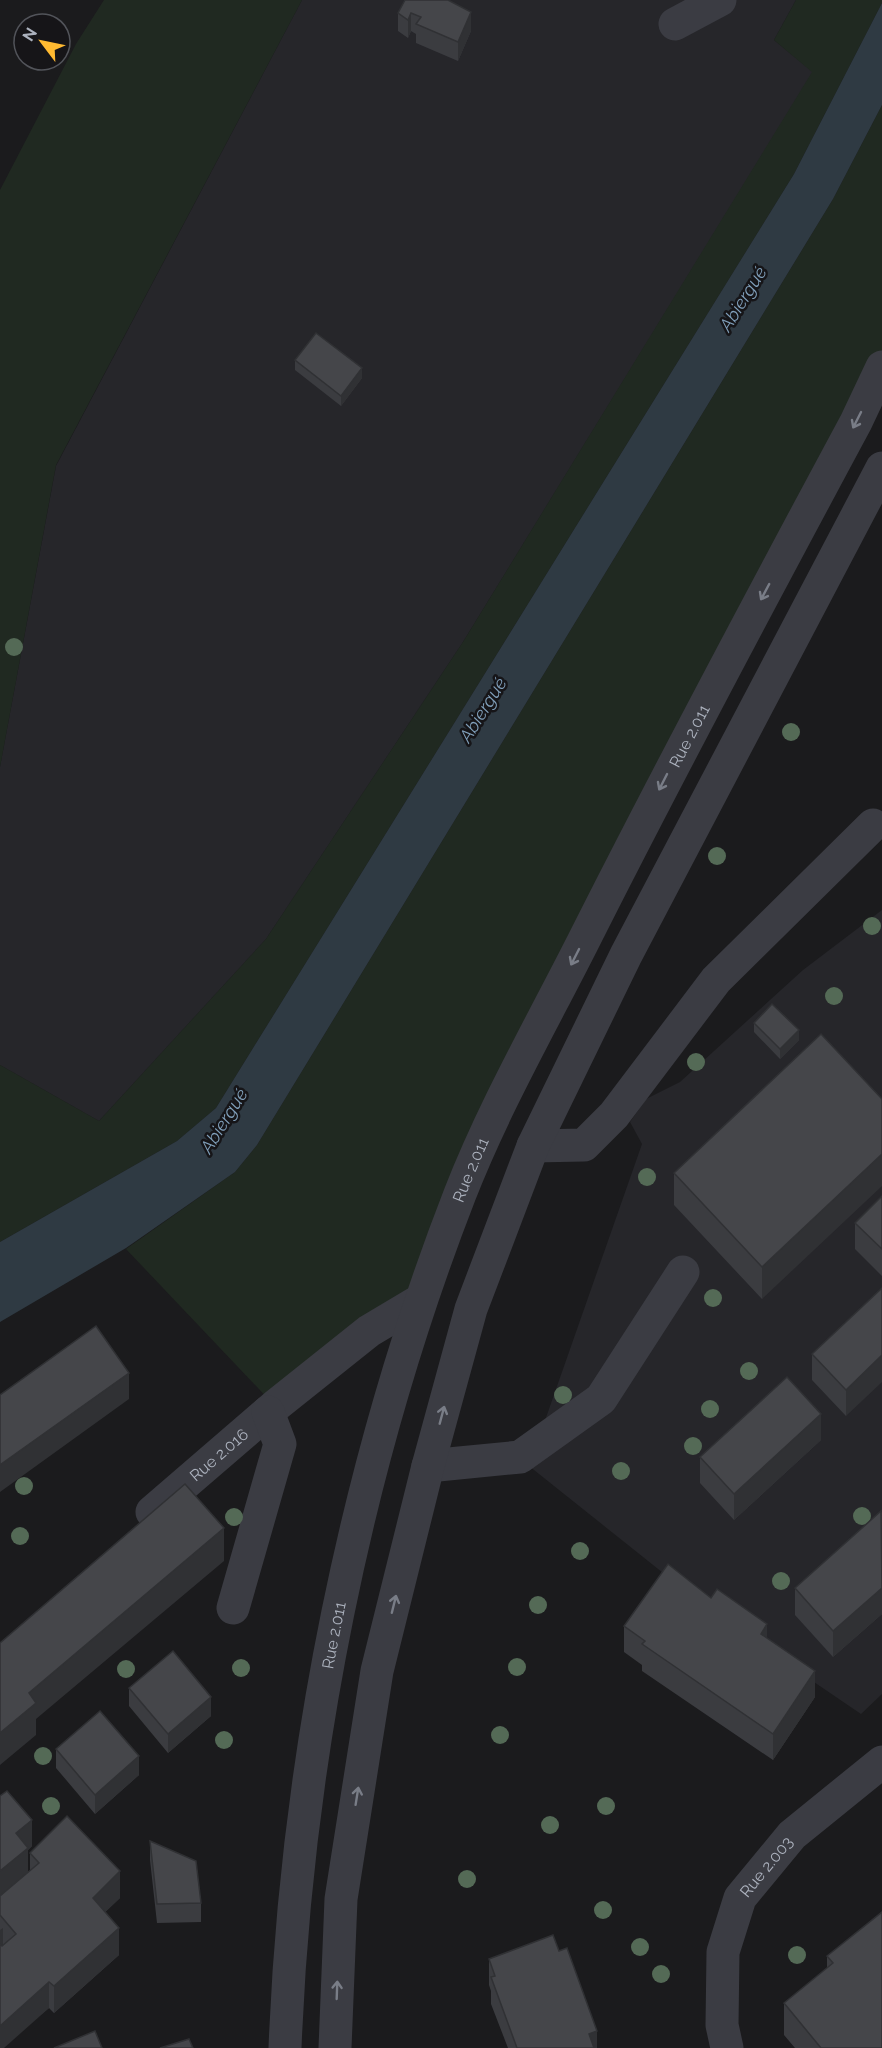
<svg xmlns="http://www.w3.org/2000/svg" width="882" height="2048" font-family="Raleway,sans-serif">
	<style>
		.built { fill: #26262a }
		.green { fill: #202921 }
		.water { fill: #2f3a43 }
		.lines { fill: none; stroke-linecap: round; stroke-linejoin: round }
		.minor { stroke: #3b3c43; stroke-width: 33 }
		.tree { fill: #546a56 }
		.wall { fill: #3b3c40 }
		.shaded-wall { fill: #303134 }
		.building { fill: #45464a; stroke: #303134; stroke-width: 1.5 }
		.oneway { stroke: #797d87 }
		.labels { text-anchor: middle; stroke-width: 5; stroke-linejoin: round; paint-order: stroke }
		.street-label { font-size: 16px; fill: #acb2be; stroke: #161518 }
		.water-label { font-size: 18px; font-style: italic; fill: #81a0bb; stroke: #161518 }
	</style>
	<rect width="100%" height="100%" fill="#1b1b1d"/>
	<!-- built -->
	<path class="built" d="M302 0H796L774 40 813 72 463 642 266 939 99 1121 0 1065V767L56 466Z
		M882 910V1694L861 1714 717 1616 529 1466 642 1144 630 1122 646 1099 680 1082 803 970Z"/>
	<!-- green -->
	<path class="green" d="M104 0H302L56 465 0 767V190L76 44Z
		M796 0H882V3L794 174 216 1108 177 1141 0 1242V1065L99 1121 266 939 463 642 812 72 774 40Z
		M882 105V367L670 769 421 1300 275 1406 126 1249 235 1172 257 1145 833 199Z"/>
	<!-- water -->
	<path class="water" d="M882 3V105L833 199 257 1145 235 1172 126 1248 0 1322V1242L177 1141 216 1108 794 174Z"/>
	<g class="lines">
		<!-- minor -->
		<g class="minor">
			<path d="M675 24 720 0"/>
			<path d="M533 1146 584 1145 614 1115 716 980 873 825"/>
			<path d="M428 1466 520 1457 601 1399 683 1272"/>
			<path id="s1" d="M152 1512 275 1406 369 1331 421 1300"/>
			<path d="M233 1608 280 1444 268 1412"/>
			<path id="s2" d="M285 2048C296 1762 356 1461 460 1194 494 1107 541 1025 583 942 671 767 763 595 856 422L882 367"/>
			<path d="M335 2048 341 1899 377 1671 428 1466 471 1309 533 1146 626 955 882 468"/>
			<path id="s3" d="M727 2048 722 2025 723 1952 740 1898 792 1835 882 1762"/>
		</g>
	</g>
	<!-- trees -->
	<g class="tree">
		<circle cx="14" cy="647" r="9"/>
		<circle cx="791" cy="732" r="9"/>
		<circle cx="717" cy="856" r="9"/>
		<circle cx="872" cy="926" r="9"/>
		<circle cx="834" cy="996" r="9"/>
		<circle cx="696" cy="1062" r="9"/>
		<circle cx="647" cy="1177" r="9"/>
		<circle cx="713" cy="1298" r="9"/>
		<circle cx="749" cy="1371" r="9"/>
		<circle cx="563" cy="1395" r="9"/>
		<circle cx="710" cy="1409" r="9"/>
		<circle cx="693" cy="1446" r="9"/>
		<circle cx="621" cy="1471" r="9"/>
		<circle cx="24" cy="1486" r="9"/>
		<circle cx="862" cy="1516" r="9"/>
		<circle cx="234" cy="1517" r="9"/>
		<circle cx="20" cy="1536" r="9"/>
		<circle cx="580" cy="1551" r="9"/>
		<circle cx="781" cy="1581" r="9"/>
		<circle cx="538" cy="1605" r="9"/>
		<circle cx="517" cy="1667" r="9"/>
		<circle cx="241" cy="1668" r="9"/>
		<circle cx="126" cy="1669" r="9"/>
		<circle cx="500" cy="1735" r="9"/>
		<circle cx="224" cy="1740" r="9"/>
		<circle cx="43" cy="1756" r="9"/>
		<circle cx="51" cy="1806" r="9"/>
		<circle cx="606" cy="1806" r="9"/>
		<circle cx="550" cy="1825" r="9"/>
		<circle cx="467" cy="1879" r="9"/>
		<circle cx="603" cy="1910" r="9"/>
		<circle cx="640" cy="1947" r="9"/>
		<circle cx="797" cy="1955" r="9"/>
		<circle cx="661" cy="1974" r="9"/>
	</g>
	<!-- wall -->
	<path class="wall" d="M405 0 471 31 458 61 416 43V34L411 31 408 38 398 31V13Z
		M295 360 362 378 341 406 295 370Z
		M754 1023 799 1040 780 1059 754 1032Z
		M882 1099 762 1299 674 1205V1173Z
		M882 1196V1276L855 1249V1223Z
		M882 1288 846 1416 812 1380V1354Z
		M821 1440 734 1520 700 1483V1457Z
		M882 1512V1614L833 1657 795 1615V1588Z
		M711 1598 767 1638 815 1697 773 1760 642 1671V1665L624 1652V1626Z
		M129 1688 211 1716 168 1753 129 1706Z
		M56 1749 139 1775 95 1814 56 1768Z
		M0 1796 32 1846 28 1850V1872L30 1871V1853L120 1898 105 1912 119 1955 54 2013 49 2008 0 2048Z
		M150 1841 201 1903V1922L157 1923 150 1860Z
		M882 1912V2048H795L784 2035V2003L827 1968V1956Z
		M489 1959 597 2048H508L491 2004V1991L489 1985Z"/>
	<!-- shaded-wall -->
	<path class="shaded-wall" d="M471 12V31L458 61V42Z
		M411 13V31L408 38V20Z
		M362 368V378L341 406V396Z
		M799 1030V1040L780 1059V1049Z
		M882 1154V1186L762 1299V1267Z
		M882 1355V1382L846 1416V1390Z
		M129 1373V1399L0 1492V1465Z
		M821 1414V1440L734 1520V1494Z
		M224 1528V1561L36 1719V1735L0 1765V1733L29 1693Z
		M882 1588V1614L833 1657V1631Z
		M767 1624V1651L761 1634Z
		M815 1671V1697L773 1760V1734Z
		M211 1697V1716L168 1753V1734Z
		M139 1756V1775L95 1814V1795Z
		M32 1820V1846L28 1850V1874L0 1897V1871L16 1833Z
		M120 1871V1898L93 1924V1898Z
		M3 1928V1954L0 1956V1930Z
		M119 1928V1955L54 2013V1986Z
		M49 1982V2008L4 2048H0V2026Z
		M597 2031V2048H589V2034Z"/>
	<!-- building -->
	<path class="building" d="M405 0H448L471 12 458 42 416 24 421 17 411 13 408 20 398 13Z
		M316 333 362 368 341 396 295 360Z
		M772 1004 799 1030 780 1049 754 1023Z
		M821 1034 882 1099V1154L762 1267 674 1173Z
		M882 1196V1249L855 1223Z
		M882 1288V1355L846 1390 812 1354Z
		M96 1326 129 1373 0 1465V1395Z
		M787 1377 821 1414 734 1494 700 1457Z
		M185 1484 224 1528 29 1693 36 1703 0 1733V1643Z
		M881 1511 882 1588 833 1631 795 1588Z
		M668 1564 711 1598 717 1589 767 1624 761 1634 815 1671 773 1734 642 1644 645 1641 624 1626Z
		M173 1651 211 1697 168 1734 129 1688Z
		M100 1711 139 1756 95 1795 56 1749Z
		M7 1791 32 1820 16 1833 28 1848 0 1871V1796Z
		M67 1816 120 1871 93 1898 119 1928 54 1986 49 1982 0 2026V1944L2 1946 16 1934 0 1915V1896L39 1863 30 1853Z
		M150 1841 196 1861 201 1903 157 1904Z
		M882 1912V2048H821L784 2003 833 1963 827 1956Z
		M553 1935 559 1951 567 1948 597 2031 589 2034 594 2048H517L491 1977 495 1976 489 1959Z
		M95 2031 102 2048H54Z
		M189 2039 193 2048H160Z"/>
	<!-- one-way arrows -->
	<defs><path id="oneway-shaft" d="M-6 0H5M1.5-3L5.5 0L1.5 3" fill="none" stroke-width="1.6" stroke-linecap="round" stroke-linejoin="round" transform="scale(1.5)"/></defs>
	<g class="oneway">
		<use href="#oneway-shaft" transform="translate(857 420) rotate(117)"/>
		<use href="#oneway-shaft" transform="translate(765 592) rotate(118)"/>
		<use href="#oneway-shaft" transform="translate(663 782) rotate(117)"/>
		<use href="#oneway-shaft" transform="translate(575 957) rotate(117)"/>
		<use href="#oneway-shaft" transform="translate(442 1415) rotate(-75)"/>
		<use href="#oneway-shaft" transform="translate(394 1604) rotate(-76)"/>
		<use href="#oneway-shaft" transform="translate(357 1796) rotate(-81)"/>
		<use href="#oneway-shaft" transform="translate(337 1990) rotate(-88)"/>
	</g>
	<g class="labels">
		<!-- street labels -->
		<g class="street-label">
			<text dy="6" stroke="none"><textPath href="#s2" startOffset="1388">Rue 2.011</textPath></text>
			<text dy="6" stroke="none"><textPath href="#s2" startOffset="902">Rue 2.011</textPath></text>
			<text dy="6" stroke="none"><textPath href="#s1" startOffset="88">Rue 2.016</textPath></text>
			<text dy="6" stroke="none"><textPath href="#s2" startOffset="416">Rue 2.011</textPath></text>
			<text dy="6" stroke="none"><textPath href="#s3" startOffset="194">Rue 2.003</textPath></text>
		</g>
		<!-- water labels -->
		<g class="water-label">
			<text transform="translate(743 299) rotate(-58)" y="6">Abiergué</text>
			<text transform="translate(483 710) rotate(-58)" y="6">Abiergué</text>
			<text transform="translate(224 1121) rotate(-58)" y="6">Abiergué</text>
		</g>
	</g>
	<!-- north arrow -->
	<g transform="translate(42 42) rotate(302)"><circle r="28" fill="#161518" stroke="#52545a" stroke-width="1.5"/>
	<path d="M0-4.5L10 22L0 15L-10 22Z" fill="#ffba31"/>
	<text y="-9" font-size="16" font-weight="bold" text-anchor="middle" fill="#acb2be">N</text>
	</g>
</svg>
